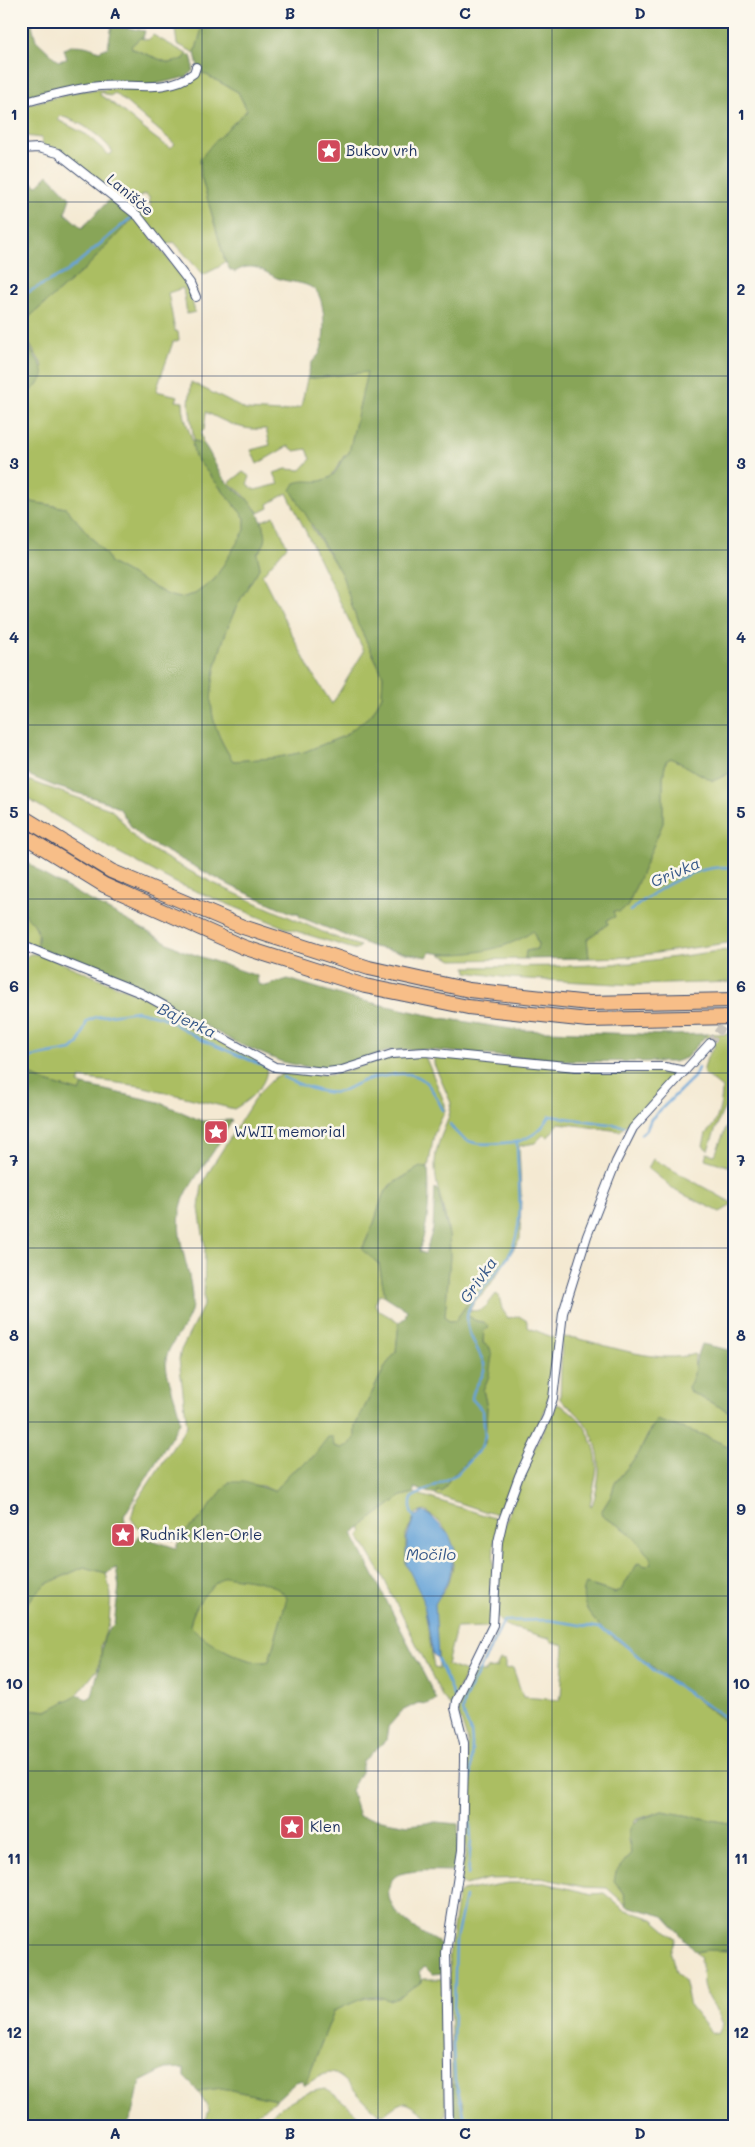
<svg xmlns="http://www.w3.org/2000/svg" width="755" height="2147" font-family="Mali,sans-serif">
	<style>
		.green { fill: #abbe62; stroke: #637660; fill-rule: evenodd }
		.forest { fill: #88a558; stroke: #526a5b; fill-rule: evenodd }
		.water { fill: #67a4d8; stroke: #416a9b }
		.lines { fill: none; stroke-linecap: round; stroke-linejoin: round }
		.stream { stroke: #67a4d8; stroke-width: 2.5 }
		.minor-tunnel { stroke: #c9c4bb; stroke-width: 8; stroke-dasharray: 8 4; stroke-linecap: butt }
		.minor-casing { stroke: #3c4b6f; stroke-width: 10 }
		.motorway-casing { stroke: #3c4b6f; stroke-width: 16 }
		.minor { stroke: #fff; stroke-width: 8 }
		.motorway { stroke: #f7be88; stroke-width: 14 }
		.grid { fill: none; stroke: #1b2f5e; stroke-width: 1; stroke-opacity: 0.55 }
		.labels { text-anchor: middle; stroke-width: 5; stroke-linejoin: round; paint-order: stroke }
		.poi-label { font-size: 15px; fill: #1b2f5e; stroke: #fbf7ec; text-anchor: start }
		.street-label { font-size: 15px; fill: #1b2f5e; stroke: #fbf7ec }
		.water-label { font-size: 16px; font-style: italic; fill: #365889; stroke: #fbf7ec }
		.neatline { fill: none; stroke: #1b2f5e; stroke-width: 2 }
		.grid-label { font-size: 16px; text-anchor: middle; font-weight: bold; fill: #1b2f5e }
	</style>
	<rect width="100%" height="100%" fill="#fbf7ec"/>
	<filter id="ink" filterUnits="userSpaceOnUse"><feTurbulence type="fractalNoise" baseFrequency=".02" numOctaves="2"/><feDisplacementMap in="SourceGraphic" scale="10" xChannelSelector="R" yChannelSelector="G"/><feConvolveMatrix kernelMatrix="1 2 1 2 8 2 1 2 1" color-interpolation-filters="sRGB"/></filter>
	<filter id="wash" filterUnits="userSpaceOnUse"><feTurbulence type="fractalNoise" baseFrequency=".0096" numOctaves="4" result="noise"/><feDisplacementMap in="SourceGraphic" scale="20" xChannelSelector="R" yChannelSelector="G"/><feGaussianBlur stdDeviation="1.12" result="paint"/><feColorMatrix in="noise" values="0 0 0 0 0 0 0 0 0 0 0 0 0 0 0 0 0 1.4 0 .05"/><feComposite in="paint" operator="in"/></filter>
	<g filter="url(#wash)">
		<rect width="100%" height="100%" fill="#f4e9d2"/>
		<!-- green -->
		<path class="green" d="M165 21H204L195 53 177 44 175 29Z
			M153 35 187 54 184 59 169 63 133 49 131 46 140 38 148 40Z
			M199 71 238 92 247 110 234 124 201 176 225 261 219 267 203 275 174 242 165 245 65 153 54 147H44L41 138 25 136 21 123V106L81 91 181 84 195 78ZM101 92 110 96 115 93 175 144 170 148C145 133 125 110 100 95ZM60 116C82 122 100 135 113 152L109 155 87 135 58 120ZM144 194 149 197 151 208 144 210 139 197Z
			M135 216 188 285 195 312 187 314 183 288 168 293 175 331 178 332 179 340 173 342 156 391 178 396 176 401 183 402C183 424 195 438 195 457L245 518V531L214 580 195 594 180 598 168 595 110 563 107 556 66 508 32 502 21 490V397L30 392 43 366 27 340V319L86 268Z
			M365 370 367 372 349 453 344 456 331 477 316 483 311 526 342 575 358 624 383 675 382 696 372 714 344 736 304 752 274 758 233 761C224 747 214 729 212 711 208 682 223 637 235 610 242 595 252 581 260 567L257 554C268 542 267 536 262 521L274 516 287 546 262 575 310 670 332 704 364 651 287 493 268 504 269 508 259 513 243 494 229 483 243 472 250 477 247 484 255 490 279 484 274 473 286 469 301 470 311 459 307 449 295 451 288 446 257 464 251 450 270 445 266 429C242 431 227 423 206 412L204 430 201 433 203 443 194 441 189 405 191 382 246 410 281 412 301 407 307 379Z
			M671 758 713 781 734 771V942L629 957 589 958 587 939 608 924 607 920 612 911 627 907 663 823V777L666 761Z
			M21 778 110 809C124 819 128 835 143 844 187 872 235 894 282 914 308 925 333 938 360 946L357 950 286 928 176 883 110 848 21 795Z
			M21 906C32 920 41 929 37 948L21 942Z
			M533 930 538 944 537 949 526 951 525 959 453 960 440 954 504 946Z
			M734 949V982L635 985 509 978 467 972 466 967 572 966 631 963Z
			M30 954H40L144 997 222 1043 265 1061C273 1081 250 1100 234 1109L140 1086 80 1078 78 1084 83 1085 80 1092 46 1082 21 1071V960Z
			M707 1034H734V1091L721 1115 708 1150 703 1146 706 1133C718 1125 722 1102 722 1088L703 1073 707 1057 715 1046 706 1037Z
			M425 1056 445 1104V1111L434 1134 428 1168 420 1167 390 1185 383 1195 374 1223 362 1249 379 1264 385 1296 379 1295 375 1304 378 1310 399 1322 396 1352 386 1365 355 1426V1438L349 1445 341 1448 334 1446 328 1438 312 1458 291 1472 274 1491 262 1486 229 1482 198 1521 181 1535 177 1534 173 1540 148 1533 137 1527 131 1518 135 1504 187 1426 179 1359 181 1350 204 1304 205 1247 199 1208 202 1185 214 1163 257 1095 275 1077 287 1072 332 1075 390 1057Z
			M434 1056 663 1070 669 1071 672 1075V1081L620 1131 559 1123 548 1137 543 1135 535 1143 519 1146 521 1193 520 1239 488 1288 475 1301 470 1300 455 1321H448L445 1316C446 1290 452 1262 449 1236 446 1209 434 1188 435 1162 436 1138 451 1122 451 1103L434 1064Z
			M734 1108V1168L705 1159 707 1153 715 1155Z
			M653 1159 734 1204 720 1212 676 1191 648 1168Z
			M496 1294 499 1296 502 1309 508 1318 519 1316 527 1321V1327L554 1338C557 1348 555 1359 554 1369 548 1423 519 1464 500 1514L487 1512 436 1495 437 1491 442 1492 451 1477 485 1443 487 1407 483 1390 489 1376 490 1348 483 1343 484 1322 476 1321 467 1315 469 1310C484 1313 487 1305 496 1294Z
			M562 1337 576 1338C613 1347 658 1364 695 1354L694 1378 688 1387 690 1392 734 1414V1449L701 1434 652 1426 639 1453 615 1483 611 1496 601 1512 603 1517C622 1527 631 1531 644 1550 648 1555 652 1556 651 1563L646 1566 638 1563 620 1591 615 1593 594 1586 584 1589C590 1613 585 1612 605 1631L734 1728V1824L662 1811 635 1820 628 1840 631 1853 624 1862 618 1887 624 1893 627 1906 607 1888 584 1887 541 1878 488 1879 465 1885 460 1881 466 1851 464 1827 468 1742 458 1712 460 1700 474 1672H486L487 1669 496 1668 500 1660 505 1661V1669L513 1668 523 1697 559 1700 561 1696 564 1645 552 1642 549 1638 506 1626 497 1617 500 1549 503 1529 531 1455 557 1404C581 1412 597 1442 597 1467 596 1480 592 1493 590 1505L592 1506C607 1460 599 1428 560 1399Z
			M414 1493 494 1518 499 1522 494 1544 490 1623 487 1627 456 1628 447 1665 466 1672 451 1707 442 1696 382 1575 359 1536 362 1531 360 1527 402 1496ZM425 1511C453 1527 461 1558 446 1587 443 1593 437 1597 435 1603 430 1621 439 1650 439 1669L434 1668 423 1596 406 1563V1535L416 1513Z
			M84 1567 106 1573 111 1595 109 1623 101 1645V1657L97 1670 77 1695 47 1711 21 1708V1610L44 1585Z
			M225 1575C245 1580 274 1579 287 1598L269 1661C250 1668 202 1640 190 1626 194 1604 208 1588 225 1575Z
			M508 1883H545L592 1894 604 1893 623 1909 653 1919 676 1939 671 1953 676 1972 684 1980 690 2006 711 2032 718 2034 723 2024C719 2012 710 2004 705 1992 701 1982 704 1971 700 1961L701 1959 696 1952 706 1950 734 1951V2126H466L463 2104 452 2085 449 1957 458 1894 462 1891Z
			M423 1979H444L446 2114 443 2119C429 2126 419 2106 405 2103 396 2102 390 2113 381 2114 364 2107 346 2073 330 2073 323 2073 312 2081 305 2085L334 2011C353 2002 368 1993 389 2000L422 1982Z
			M222 2088 276 2100 239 2126H200L207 2117 209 2110 198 2091Z
			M325 2089C343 2098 355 2114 371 2126H257C277 2109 298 2092 325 2089Z"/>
		<!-- forest -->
		<path class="forest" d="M21 21H31L36 40 58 61 67 59 64 49C75 42 88 46 99 51L108 47 112 25 145 31 143 38H140L131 46 133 49 169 63 184 59 187 54 191 56 193 62V70L187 77 147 86 113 84 21 100Z
			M204 21H734V771L713 781 671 758 666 761 663 777V823L627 907 619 912 613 911 615 917 607 920 608 924 587 939 589 958 525 959 526 951 537 949 538 944 533 931C509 950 459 958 430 952L427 957 374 947 300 917 298 913H292L231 886 145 840 132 828 120 809 107 802 54 786 21 772V490L32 502 66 508 107 556 110 563 168 595 180 598 195 594 214 580 245 530V518L195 457 192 443 194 441 203 443C211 453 214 463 220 473 232 493 253 495 262 523 268 537 267 542 257 554L260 567C252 581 242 595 235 610 223 637 208 682 212 711 214 729 224 747 233 761L274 758 304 752 344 736 372 714 382 696 383 675 358 624 342 575 291 490 295 483C308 478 316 485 329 478 339 473 339 458 349 453L367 372 307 379C309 374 309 366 313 361 315 358 319 356 320 352 326 339 326 297 314 289 303 281 289 283 277 278 261 270 252 261 235 272L230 270 225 261 201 176 200 159 214 142 247 110 238 92 199 71 195 53Z
			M21 173 37 186 48 175 70 198 65 213 82 228 112 197 135 216 86 268 27 319C27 325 26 333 27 339 34 365 63 372 21 397Z
			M21 857 44 875 181 950 257 976 258 984 266 986 288 979 350 998 442 1018 517 1030 668 1035 707 1034 686 1058 674 1062 555 1061 418 1049 389 1051 339 1066 320 1069 297 1065 282 1062 235 1042 123 981 37 948C43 921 26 923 21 905 18 891 21 872 21 857Z
			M21 1071 46 1082 80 1092 83 1085 159 1102 202 1121 232 1120C224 1134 216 1149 206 1162 189 1189 176 1201 180 1235 183 1258 193 1281 192 1303 192 1323 173 1337 167 1355 162 1371 179 1403 180 1422L124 1516 126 1526 118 1534 133 1545 139 1536 176 1548 181 1535 198 1521 229 1482H244L274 1491 291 1472 312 1458 328 1437H333L334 1446 341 1448 349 1445 355 1438V1426L386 1365 396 1352 399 1322 405 1318 407 1310 385 1296 379 1264 362 1250 374 1223 383 1195 391 1185 420 1167 428 1168C430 1197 429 1224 419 1251L425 1254 433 1229 435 1188 438 1191 449 1235 450 1257 445 1316 448 1321H455L470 1300 475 1301 467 1315 476 1321 484 1322 489 1328 484 1330 483 1343 490 1348 492 1356 489 1376 483 1390 487 1407 485 1443 451 1477 442 1492 437 1491 436 1495 414 1488V1493L402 1496 352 1533 437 1700 427 1704 418 1703 402 1711 388 1727 386 1740 363 1761 361 1772 351 1790 359 1816 408 1825 436 1822 458 1824 459 1847 454 1871C437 1871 417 1869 400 1874 394 1876 390 1881 389 1888 384 1914 424 1935 443 1945L444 1973 432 1974 425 1967 419 1972 422 1982 398 1997 389 2000 377 1996 366 1997 334 2011 305 2085 302 2080 296 2082 276 2100 222 2088 198 2091 184 2077V2068L166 2069 140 2082 133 2114 127 2126H21V1708L47 1711 77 1695 87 1699 92 1696C95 1683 99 1669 101 1657 103 1643 102 1634 114 1624L119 1587 116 1568 106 1573 84 1567 44 1585 21 1610ZM225 1576C245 1580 274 1579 287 1598L269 1661C250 1668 202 1640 190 1625 194 1604 208 1588 225 1576Z
			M702 1344 734 1351V1414L690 1392 688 1387C699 1371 692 1360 702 1344Z
			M656 1420 701 1434 734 1449V1728L605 1631C592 1619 577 1602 586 1584L615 1593 620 1591 638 1563 646 1566 651 1563C652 1556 647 1555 644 1550 631 1531 622 1527 603 1517L601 1512 611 1496 615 1483 639 1453Z
			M662 1811 734 1824V1951L706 1950 696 1952 664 1916 627 1906 624 1893 614 1881 616 1872 631 1853C624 1818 635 1823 662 1811Z
			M452 2085H455L463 2104 466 2126H452Z"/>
		<!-- water -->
		<path class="water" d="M422 1512 430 1515 449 1535 455 1550 449 1579 435 1604 438 1659 433 1654 423 1599 406 1564 407 1537 414 1517Z"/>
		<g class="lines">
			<!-- stream -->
			<path class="stream" d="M140 211 144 208
				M21 296 68 271 132 217
				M630 911C657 889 697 862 734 868
				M21 1059 71 1050 79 1043 87 1021 96 1017 137 1011 162 1017 202 1040 269 1068
				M283 1077C298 1084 322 1095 339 1092 347 1090 355 1084 363 1081 370 1078 378 1077 385 1076 420 1068 428 1080 443 1110
				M450 1124C465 1151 490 1143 517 1142
				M641 1134 647 1129 651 1119 694 1077 698 1068
				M414 1517 411 1512V1498L457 1474 481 1448 485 1436 483 1411 472 1399C472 1386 487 1376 484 1364 478 1346 463 1331 468 1311 472 1297 500 1271 509 1255 527 1223 517 1177 517 1142 533 1136 541 1131 550 1116L624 1126
				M438 1659 454 1697
				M468 1875 471 1840 469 1806 472 1744 471 1732 462 1711 464 1701 504 1621 548 1620 600 1628 616 1637 656 1672 734 1723
				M465 1897 456 1940 453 2046 455 2080 467 2126"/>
		</g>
	</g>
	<g filter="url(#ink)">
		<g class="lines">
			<!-- minor-tunnel -->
			<path class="minor-tunnel" d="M710 1043 734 1010"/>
			<defs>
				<path id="minor" d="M21 103C47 97 74 88 100 86 132 83 167 94 194 73L196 67
					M21 149 38 148 58 153 138 216 190 283 196 297
					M21 945 141 993 275 1067 327 1072 342 1070 392 1054 425 1052 576 1067H665L685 1071
					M449 2126 446 1952 462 1850 464 1761V1743L455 1708 456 1701 493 1625 498 1542 503 1520 519 1476 547 1417 553 1398 563 1313 587 1236 616 1162 633 1128 710 1043"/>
				<path id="motorway" d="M21 816 111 871 243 927 369 968 469 990 589 1003 734 1000
					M21 834 104 885 243 947 365 986 468 1007 588 1020 734 1017"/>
			</defs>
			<!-- minor casing -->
			<use href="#minor" class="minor-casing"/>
			<!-- motorway casing -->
			<use href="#motorway" class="motorway-casing"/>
			<!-- minor -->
			<use href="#minor" class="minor"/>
			<!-- motorway -->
			<use href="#motorway" class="motorway"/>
		</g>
	</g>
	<!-- grid -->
	<path class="grid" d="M202 21V2126M378 21V2126M552 21V2126M21 202H734M21 376H734M21 550H734M21 725H734M21 899H734M21 1073H734M21 1248H734M21 1422H734M21 1596H734M21 1771H734M21 1945H734"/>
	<!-- icons -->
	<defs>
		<symbol id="sight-square" viewBox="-11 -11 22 22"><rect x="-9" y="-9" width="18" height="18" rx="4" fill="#d1495b" stroke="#fbf7ec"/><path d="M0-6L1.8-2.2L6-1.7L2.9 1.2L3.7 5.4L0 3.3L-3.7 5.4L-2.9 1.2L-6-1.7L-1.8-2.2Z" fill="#fff"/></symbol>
	</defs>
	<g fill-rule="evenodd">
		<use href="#sight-square" x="315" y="137" width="28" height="28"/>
		<use href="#sight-square" x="202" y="1118" width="28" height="28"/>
		<use href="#sight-square" x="109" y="1521" width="28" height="28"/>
		<use href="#sight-square" x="278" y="1813" width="28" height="28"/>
	</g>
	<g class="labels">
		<!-- poi labels -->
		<g class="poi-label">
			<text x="346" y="156">Bukov vrh</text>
			<text x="234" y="1137">WWII memorial</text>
			<text x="140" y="1540">Rudnik Klen-Orle</text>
			<text x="310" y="1832">Klen</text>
		</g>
		<!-- street labels -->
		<g class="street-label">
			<text transform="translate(130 195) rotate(40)" y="5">Lanišče</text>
		</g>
		<!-- water labels -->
		<g class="water-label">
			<text transform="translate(675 872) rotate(-23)" y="6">Grivka</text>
			<text transform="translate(187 1020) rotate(25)" y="6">Bajerka</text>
			<text transform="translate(478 1280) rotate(-55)" y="6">Grivka</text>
			<text x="431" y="1560">Močilo</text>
		</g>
	</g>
	<!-- margin -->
	<rect width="755" height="2147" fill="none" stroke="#fbf7ec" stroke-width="55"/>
	<rect x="28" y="28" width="700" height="2092" class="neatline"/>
	<g class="grid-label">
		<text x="115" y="19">A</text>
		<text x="290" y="19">B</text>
		<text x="465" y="19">C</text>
		<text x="640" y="19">D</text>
		<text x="14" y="120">1</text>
		<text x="741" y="120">1</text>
		<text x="14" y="295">2</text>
		<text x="741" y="295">2</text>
		<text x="14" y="469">3</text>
		<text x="741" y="469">3</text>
		<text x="14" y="643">4</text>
		<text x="741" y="643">4</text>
		<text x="14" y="818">5</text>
		<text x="741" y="818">5</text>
		<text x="14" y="992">6</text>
		<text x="741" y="992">6</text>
		<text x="14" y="1166">7</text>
		<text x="741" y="1166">7</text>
		<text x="14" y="1341">8</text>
		<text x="741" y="1341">8</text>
		<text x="14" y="1515">9</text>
		<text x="741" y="1515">9</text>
		<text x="14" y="1689">10</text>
		<text x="741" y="1689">10</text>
		<text x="14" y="1864">11</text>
		<text x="741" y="1864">11</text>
		<text x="14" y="2038">12</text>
		<text x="741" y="2038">12</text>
		<text x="115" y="2139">A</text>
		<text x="290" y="2139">B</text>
		<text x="465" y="2139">C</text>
		<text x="640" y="2139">D</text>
	</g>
</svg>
